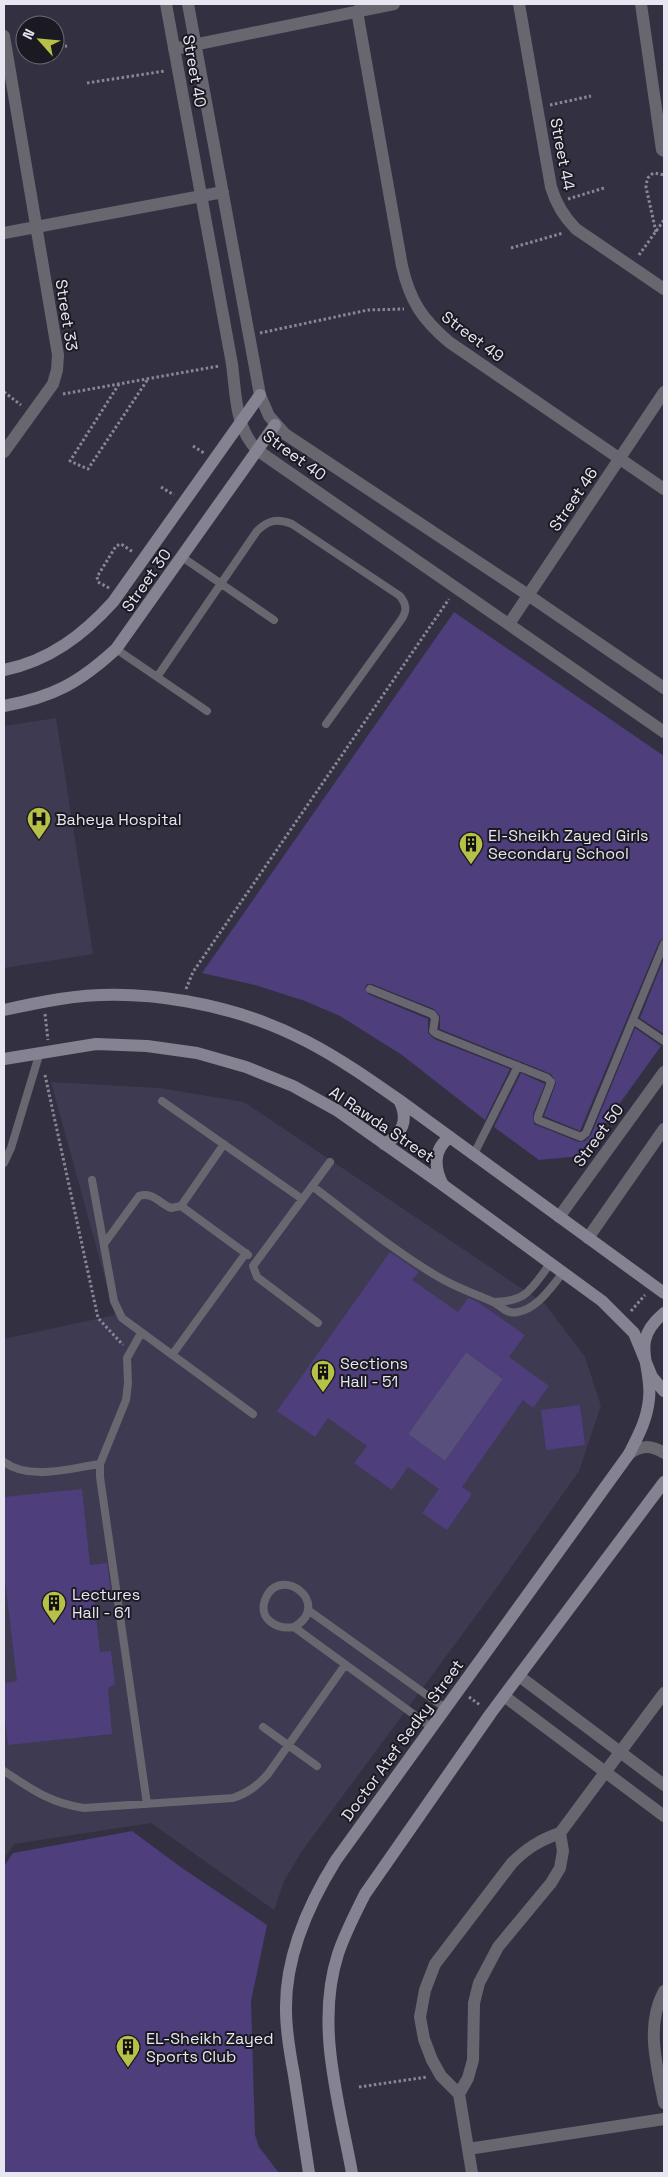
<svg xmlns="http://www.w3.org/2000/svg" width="668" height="2177" font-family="'Space Grotesk',sans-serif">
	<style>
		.built { fill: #3e3a51 }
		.green { fill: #594f7d }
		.building { fill: #4e3e7c; fill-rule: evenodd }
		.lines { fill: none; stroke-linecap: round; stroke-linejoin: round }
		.path { stroke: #898795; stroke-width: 3; stroke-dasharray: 2.5 2.5; stroke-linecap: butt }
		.lane { stroke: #68666f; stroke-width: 8 }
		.street { stroke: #68666f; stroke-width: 12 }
		.secondary { stroke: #858391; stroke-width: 12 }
		.labels { text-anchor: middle; stroke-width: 4; stroke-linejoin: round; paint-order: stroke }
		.street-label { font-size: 16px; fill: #e8e6f1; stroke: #1b1a22 }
		.poi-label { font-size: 16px; fill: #e8e6f1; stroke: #1b1a22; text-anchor: start }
	</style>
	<rect width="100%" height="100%" fill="#333042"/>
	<!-- built -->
	<path class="built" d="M56 718 93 954 4 968V726Z
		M51 1082 159 1088 244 1102 545 1304 585 1357 601 1406 579 1471 495 1590 302 1851 284 1881 274 1910 151 1823 14 1844 4 1859V1339L115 1315Z"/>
	<!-- green -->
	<path class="green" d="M466 1352 503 1379 445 1461 408 1434Z"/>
	<!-- building -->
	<path class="building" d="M454 612 664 756V938L659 942 580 1131 544 1116 556 1083 551 1074 440 1029V1016L434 1009 372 984H367L365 987 368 994 428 1019V1033L434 1039 510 1069 485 1120 402 1055 340 1016 305 1001 255 985 202 973Z
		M664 958V1034L640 1018Z
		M635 1028 661 1046 582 1156 539 1160 494 1127 521 1073 545 1084 533 1114 534 1124 579 1142 585 1141 591 1135Z
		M390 1252 419 1272 412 1280 458 1312 468 1298 478 1302 525 1335 509 1357 549 1386 533 1408 523 1400 462 1487 472 1494 447 1530 422 1513 439 1489 408 1467 392 1490 354 1463 367 1446 328 1418 315 1437 277 1411ZM466 1352 503 1379 445 1461 408 1434Z
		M580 1405 585 1445 546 1450 541 1410Z
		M82 1489 90 1565 107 1563 111 1594 94 1597 100 1652 111 1651 115 1684 108 1688 112 1734 8 1745 4 1708V1683L17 1681 4 1572V1497Z
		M132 1831 182 1868 267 1925 251 2001 255 2135 259 2147 279 2173H4V1866L13 1853Z"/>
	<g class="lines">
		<!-- path -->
		<path class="path" d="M55 47 67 46
			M87 83 165 71
			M550 105 591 96
			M568 199 604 188
			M656 232 646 187C647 180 647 176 654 173L664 175
			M511 248 563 233
			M639 255 664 220
			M260 333 368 310 404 309
			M119 384 70 461 88 469 148 379
			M4 392 21 405
			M63 394 219 366
			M193 446 204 453
			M161 487 174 495
			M109 588 98 582 97 577 116 546 121 544 133 552
			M186 989 193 972 449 599
			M45 1014 48 1040
			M45 1075 98 1318 123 1345
			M631 1311 645 1295
			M469 1697 480 1705
			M359 2087 427 2077"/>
		<!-- lane -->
		<path class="lane" d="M182 557 274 620
			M116 649 207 711
			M157 677 257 531C268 520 278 518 292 524L400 596C407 605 407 611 401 620L326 724
			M370 989 432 1014 435 1018 433 1031 437 1034 547 1078 551 1082 550 1085 538 1116V1120L581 1137 586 1133 664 944
			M633 1020 664 1041
			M162 1101 302 1199
			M474 1154 518 1066
			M4 1163 11 1148 40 1052
			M92 1180 114 1301 122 1318 253 1414
			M312 1186C355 1218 396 1253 442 1279 458 1288 475 1294 491 1301 501 1305 506 1315 518 1312 538 1308 550 1288 563 1273
			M181 1206 248 1255
			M104 1244 139 1196C151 1191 161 1204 171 1208L181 1206 224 1144
			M493 1302C527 1302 531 1289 550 1264
			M318 1323 257 1277 253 1266 330 1162
			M141 1333 127 1358 128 1383 126 1400 100 1464V1477L147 1804
			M172 1355 246 1253
			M4 1462C30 1481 70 1468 100 1464
			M308 1610 445 1708
			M294 1627C334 1604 279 1562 265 1600 258 1619 277 1630 294 1627L431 1727
			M263 1727 317 1766
			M4 1771C31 1789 50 1803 84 1808L233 1798C248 1793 257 1786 268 1774L345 1665"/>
		<!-- street -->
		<path class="street" d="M166 4 232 364C236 395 235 427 257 450L664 732
			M188 4 260 395 269 416 285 434 528 595 664 688
			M519 4 551 187C556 204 563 216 576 229L664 289
			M641 4 662 150 664 151
			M357 11 402 266C410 301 422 319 449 342L664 489
			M4 36 58 355 57 370 53 384 4 452
			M174 49 394 4
			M4 233 223 192
			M509 624 664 392
			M559 1217 664 1072
			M588 1238 664 1129
			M629 1454C641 1445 651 1445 664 1453
			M519 1676 664 1785
			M504 1696 664 1816
			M664 1991C645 2026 657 2066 664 2103
			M459 2094 468 2078 473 2060 474 2003 479 1983 498 1947 551 1883 560 1868 563 1851 560 1833
			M468 2149 664 2119
			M472 2173 459 2094 441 2076 432 2060 424 2039 420 2017 425 1990 435 1964 512 1863C527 1848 540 1840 560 1833L664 1693"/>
		<!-- secondary -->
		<path class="secondary" d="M4 670C49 661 83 635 113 602L260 395
			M4 706C53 697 79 683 116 649L275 425
			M4 1010C22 1006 41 1002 60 999 140 986 235 1004 306 1041 339 1058 369 1079 399 1100L664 1293
			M4 1059 96 1044 147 1046 197 1053 246 1067 293 1086 338 1111 443 1185 602 1301 634 1333 652 1377 664 1391
			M384 1144C403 1135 409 1119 399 1100
			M443 1185C434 1168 433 1149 450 1137
			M309 2173C304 2140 299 2108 294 2075 290 2054 286 2032 286 2010 285 1956 308 1905 336 1860L629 1454C638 1436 647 1420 649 1399 653 1363 628 1343 664 1313
			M352 2173C339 2102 315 2025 338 1954 345 1933 355 1914 365 1894L491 1713 664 1482"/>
	</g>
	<!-- icons -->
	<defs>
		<symbol id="hospital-pin" viewBox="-11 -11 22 30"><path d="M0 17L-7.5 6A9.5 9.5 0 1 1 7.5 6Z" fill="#b8c147" stroke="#1b1a22"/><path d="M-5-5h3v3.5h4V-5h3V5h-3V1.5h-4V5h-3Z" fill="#111"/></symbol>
		<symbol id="building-pin" viewBox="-11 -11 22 30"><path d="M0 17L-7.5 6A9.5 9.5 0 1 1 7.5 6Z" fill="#b8c147" stroke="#1b1a22"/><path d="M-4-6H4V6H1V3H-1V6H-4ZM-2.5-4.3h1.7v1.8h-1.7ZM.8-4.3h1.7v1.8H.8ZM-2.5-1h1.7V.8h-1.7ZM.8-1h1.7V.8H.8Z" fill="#111"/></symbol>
	</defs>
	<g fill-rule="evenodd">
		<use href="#hospital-pin" x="25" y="805" width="28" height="38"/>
		<use href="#building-pin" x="457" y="830" width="28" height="38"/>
		<use href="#building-pin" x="309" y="1358" width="28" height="38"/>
		<use href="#building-pin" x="40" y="1589" width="28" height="38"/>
		<use href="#building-pin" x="114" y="2033" width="28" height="38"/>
	</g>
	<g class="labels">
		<!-- street labels -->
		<g class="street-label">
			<text transform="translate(195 71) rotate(80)" y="6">Street 40</text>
			<text transform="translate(563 154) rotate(79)" y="6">Street 44</text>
			<text transform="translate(67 315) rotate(81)" y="6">Street 33</text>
			<text transform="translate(473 336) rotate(37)" y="6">Street 49</text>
			<text transform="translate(295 455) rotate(36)" y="6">Street 40</text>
			<text transform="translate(573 499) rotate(-56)" y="6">Street 46</text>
			<text transform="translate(146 580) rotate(-55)" y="6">Street 30</text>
			<text transform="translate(382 1124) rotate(34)" y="6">Al Rawda Street</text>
			<text transform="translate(598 1135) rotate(-54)" y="6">Street 50</text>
			<text transform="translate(402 1740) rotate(-54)" y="6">Doctor Atef Sedky Street</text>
		</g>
		<!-- poi labels -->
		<g class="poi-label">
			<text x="56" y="825">Baheya Hospital</text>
			<text x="488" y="841">El-Sheikh Zayed Girls<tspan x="488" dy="18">Secondary School</tspan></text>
			<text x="340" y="1369">Sections<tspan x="340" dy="18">Hall - 51</tspan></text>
			<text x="72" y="1600">Lectures<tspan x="72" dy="18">Hall - 61</tspan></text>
			<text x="146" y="2044">EL-Sheikh Zayed<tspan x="146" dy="18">Sports Club</tspan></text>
		</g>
	</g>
	<!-- border -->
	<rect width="668" height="2177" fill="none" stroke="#e8e6f1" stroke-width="10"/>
	<!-- north arrow -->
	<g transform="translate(40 40) rotate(297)"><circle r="24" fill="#1b1a22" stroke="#6d6c75"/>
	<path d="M0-4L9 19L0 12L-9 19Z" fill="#b8c147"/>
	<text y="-8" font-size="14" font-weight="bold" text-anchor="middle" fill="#e8e6f1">N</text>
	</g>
</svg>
